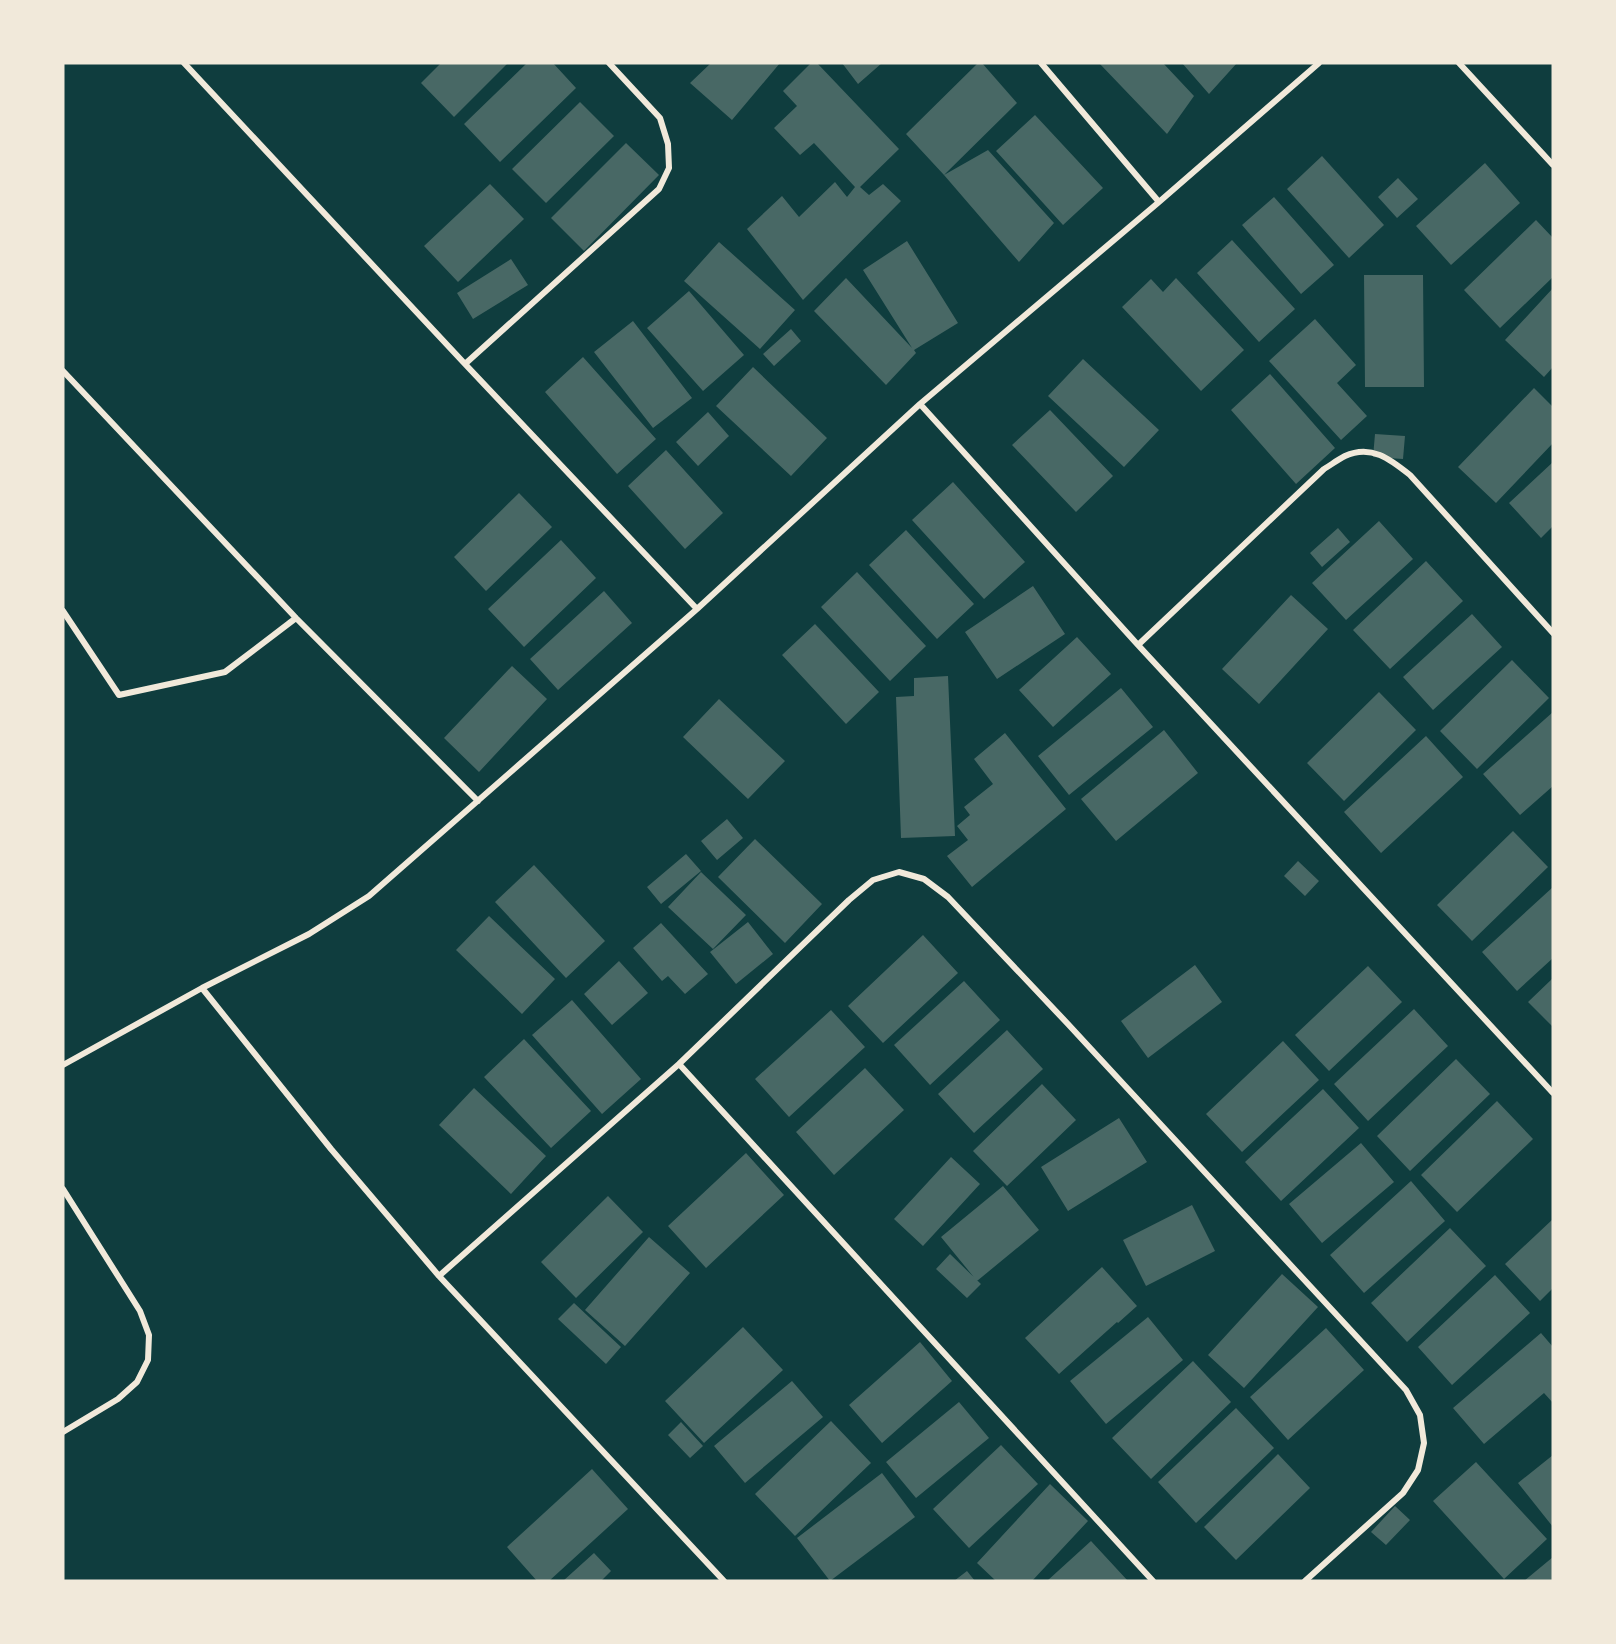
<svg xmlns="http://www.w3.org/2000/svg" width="1616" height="1644" font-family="'PT Sans Narrow',sans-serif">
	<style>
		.building { fill: #486865 }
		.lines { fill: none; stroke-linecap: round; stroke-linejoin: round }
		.minor { stroke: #f1e9da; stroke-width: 6 }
	</style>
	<rect width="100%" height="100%" fill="#0f3d3e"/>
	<!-- building -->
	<path class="building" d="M441 63H508L454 117 421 83Z
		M527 63H553L576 88 500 162 464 124Z
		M711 63H780L732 120 690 83Z
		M811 63H817L899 149 860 187 869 195 883 184 901 201 803 300 747 229 782 196 799 217 835 182 847 197 855 187 814 143 800 155 774 128 797 106 783 91Z
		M842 63H882L858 84Z
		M978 63H982L1017 103 944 175 906 134Z
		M1099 63H1163L1194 96 1167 134Z
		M1182 63H1237L1209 94Z
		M580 102 614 136 546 203 512 169Z
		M1035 115 1103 188 1063 225 996 151Z
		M626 143 659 175 584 251 551 218Z
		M988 150 1054 223 1019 262 944 175Z
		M1322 156 1384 225 1349 258 1287 189Z
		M1485 163 1520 203 1451 265 1416 226Z
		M1398 178 1418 199 1397 218 1378 197Z
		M490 184 524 219 458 282 424 246Z
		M1274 197 1334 265 1301 294 1242 225Z
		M1536 220 1553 238V277L1500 328 1464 290Z
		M1232 240 1295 309 1259 342 1197 273Z
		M907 241 958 323 914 350 916 353 886 385 814 311 846 278 912 348 863 270Z
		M719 242 795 310 760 349 684 281Z
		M511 259 528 285 473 319 457 293Z
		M1364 275H1423L1424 387H1365Z
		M1176 278 1244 350 1201 391 1122 307 1151 279 1163 292Z
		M1553 288V367L1544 377 1505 340Z
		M689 291 744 355 703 391 647 328Z
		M1315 319 1356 365 1337 383 1367 416 1341 440 1269 361Z
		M633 321 692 398 653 428 594 352Z
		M791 329 801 341 774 366 763 354Z
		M583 357 656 439 617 474 545 392Z
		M1083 359 1159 430 1124 467 1048 396Z
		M753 367 827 438 791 476 716 406Z
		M1270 374 1335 448 1296 484 1231 410Z
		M1534 388 1553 407V443L1496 503 1458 467Z
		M1050 410 1113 476 1076 512 1012 445Z
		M708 412 729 436 698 466 676 442Z
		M1375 434 1405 436 1403 459 1373 457Z
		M666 450 723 513 685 549 628 486Z
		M1553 462V526L1541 538 1509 503Z
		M953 482 1025 562 984 599 912 520Z
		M519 493 552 527 486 591 454 557Z
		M1379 521 1413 559 1346 620 1312 583Z
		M1338 528 1350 542 1322 567 1310 553Z
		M906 530 974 604 937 639 869 565Z
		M561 540 596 578 524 647 488 609Z
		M1426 561 1463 601 1390 669 1353 630Z
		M857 572 926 646 890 681 821 607Z
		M1033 586 1065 634 997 679 965 632Z
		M604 591 632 623 558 690 530 659Z
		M1291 595 1328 629 1259 704 1222 669Z
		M1472 614 1502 647 1433 710 1403 677Z
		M815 624 879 692 846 724 782 655Z
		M1077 637 1111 674 1053 727 1019 690Z
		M1512 660 1549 698 1477 769 1440 731Z
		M512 666 547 699 479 772 444 738Z
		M948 676 955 836 901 838 896 697 914 696V678Z
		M1121 688 1153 727 1069 795 1038 756Z
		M1379 692 1416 730 1344 801 1307 763Z
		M719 699 785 761 748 799 683 737Z
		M1553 712V786L1520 815 1483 774Z
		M1164 730 1198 773 1116 841 1081 799Z
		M1005 733 1066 809 972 887 947 856 968 840 957 826 970 815 964 807 993 784 974 759Z
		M1426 736 1463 777 1381 853 1344 812Z
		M727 819 743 838 717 860 701 841Z
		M1513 831 1548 867 1472 941 1437 905Z
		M755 839 822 904 785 943 718 877Z
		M686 854 701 871 661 904 647 887Z
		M1298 861 1319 881 1305 896 1284 876Z
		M534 865 605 941 566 978 495 902Z
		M701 872 746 915 713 949 668 907Z
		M1553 887V958L1517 991 1482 952Z
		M489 916 555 979 522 1014 456 950Z
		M748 922 773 954 736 984 710 952Z
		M661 923 708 974 685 994 668 976 662 981 633 948Z
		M923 935 958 973 883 1043 848 1006Z
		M619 961 648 993 612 1025 584 994Z
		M1195 965 1222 1002 1148 1058 1121 1021Z
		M1368 966 1402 1002 1329 1071 1295 1035Z
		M1553 978V1027L1528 1002Z
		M964 981 1000 1020 930 1085 894 1045Z
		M572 1000 641 1079 602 1114 532 1035Z
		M1414 1009 1448 1046 1368 1121 1334 1084Z
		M831 1010 865 1047 789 1117 755 1079Z
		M1007 1030 1043 1069 974 1133 938 1094Z
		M524 1039 591 1111 551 1148 484 1077Z
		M1283 1041 1319 1080 1242 1152 1206 1114Z
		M1456 1059 1490 1094 1410 1171 1377 1136Z
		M865 1068 904 1110 834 1175 796 1132Z
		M1042 1084 1076 1120 1007 1186 973 1151Z
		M474 1088 546 1156 511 1194 439 1125Z
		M1323 1089 1359 1128 1281 1201 1245 1162Z
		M1497 1101 1533 1139 1457 1212 1421 1175Z
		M1119 1118 1147 1162 1068 1211 1041 1167Z
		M1361 1143 1394 1182 1322 1243 1289 1204Z
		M746 1153 784 1195 706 1268 668 1226Z
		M951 1157 980 1184 923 1246 894 1219Z
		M1411 1181 1445 1221 1364 1293 1330 1255Z
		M1003 1186 1039 1230 977 1281 941 1237Z
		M608 1196 643 1232 576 1298 541 1262Z
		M1192 1205 1215 1251 1146 1286 1123 1240Z
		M1553 1219V1288L1540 1301 1505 1264Z
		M1450 1228 1486 1266 1407 1342 1371 1303Z
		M649 1237 690 1273 625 1346 585 1310Z
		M950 1254 981 1284 967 1298 936 1269Z
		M1102 1267 1137 1306 1118 1323 1117 1322 1059 1374 1025 1338Z
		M1282 1274 1318 1307 1244 1388 1208 1355Z
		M1495 1275 1530 1313 1452 1385 1418 1347Z
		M574 1303 621 1347 606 1364 558 1319Z
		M1148 1317 1183 1360 1106 1424 1070 1381Z
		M743 1327 783 1370 704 1443 665 1401Z
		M1326 1328 1364 1370 1288 1440 1250 1397Z
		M1541 1333 1553 1347V1403L1544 1393 1484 1444 1453 1408Z
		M920 1342 952 1381 882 1443 849 1405Z
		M1193 1361 1231 1402 1151 1479 1112 1438Z
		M792 1381 823 1417 745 1483 714 1446Z
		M959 1402 989 1438 916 1498 886 1462Z
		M1236 1408 1274 1448 1196 1523 1158 1482Z
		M831 1421 871 1463 795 1536 755 1494Z
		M681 1422 703 1446 690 1458 668 1435Z
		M1001 1445 1038 1484 969 1548 933 1509Z
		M1278 1454 1310 1488 1236 1560 1204 1527Z
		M1553 1455V1527L1518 1483Z
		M1476 1462 1547 1539 1504 1579 1433 1501Z
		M592 1469 628 1509 549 1581H537L507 1547Z
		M882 1473 915 1517 830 1581 797 1538Z
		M1050 1484 1088 1521 1032 1581H996L977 1563Z
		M1395 1506 1410 1520 1386 1545 1371 1532Z
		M1091 1541 1128 1581H1047Z
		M594 1553 611 1571 601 1581H563Z
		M1553 1557V1581H1524Z
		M967 1571 975 1581H954Z"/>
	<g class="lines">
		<!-- minor -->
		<path class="minor" d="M184 63 465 364 697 609
			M1041 63 1159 202
			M1459 63 1553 165
			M465 364 659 189 669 168 668 144 660 118 609 63
			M63 371 296 618 478 801
			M920 404 1138 645 1553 1093
			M63 611 119 695 225 672 296 618
			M1138 645 1324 469C1331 465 1337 460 1345 456 1371 444 1390 459 1410 475L1553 633
			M202 988 331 1149 439 1276 724 1581
			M679 1064 1153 1581
			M63 1065 202 988 309 934 369 896 697 609 920 404 1159 202 1319 63
			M63 1189 140 1311 149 1335 148 1360 137 1382 118 1399 63 1432
			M439 1276 679 1064 849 900 873 880 899 872 924 879 948 897 1067 1023 1406 1390 1420 1415 1424 1443 1418 1470 1403 1493 1305 1581"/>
	</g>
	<!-- border -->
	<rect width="1616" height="1644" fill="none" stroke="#f1e9da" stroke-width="129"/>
</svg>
